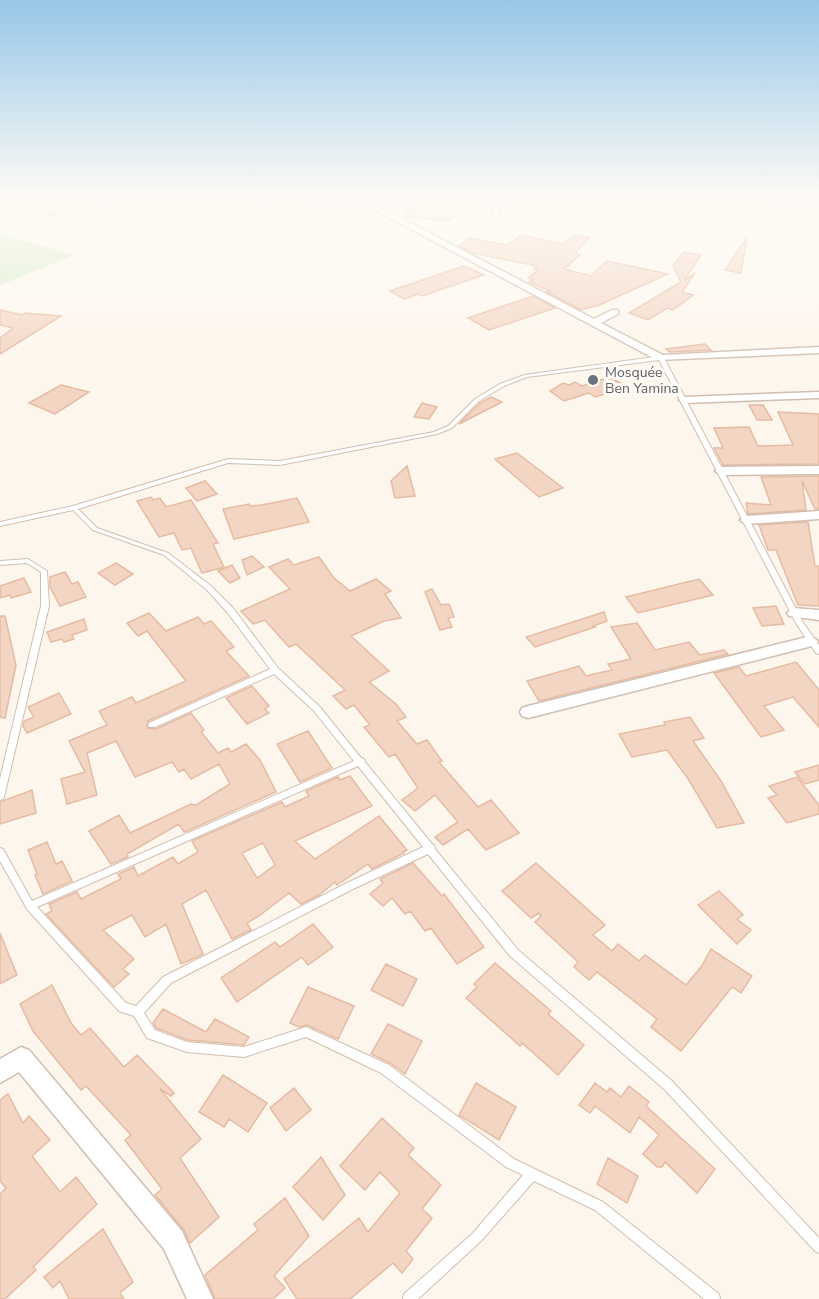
<svg xmlns="http://www.w3.org/2000/svg" width="819" height="1299" font-family="'Nunito Sans',sans-serif">
	<style>
		.green { fill: #d8ecc9 }
		.building { fill: #f3d5c3; stroke: #e6bba3; stroke-width: 1.5; fill-rule: evenodd }
		.lines { fill: none; stroke-linecap: round; stroke-linejoin: round }
		.service-casing { stroke: #d1beb0; stroke-width: 2 }
		.minor-casing { stroke: #d1beb0; stroke-width: 3 }
		.path { stroke: #d9b8a5; stroke-width: 1.5; stroke-dasharray: 1 2; stroke-linecap: butt }
		.service { fill: #fff; fill-rule: evenodd }
		.minor { fill: #fff; fill-rule: evenodd }
		.worship-dot { fill: #6b7280; stroke: #fffaf3; stroke-width: 2 }
		.labels { text-anchor: middle; stroke-width: 6; stroke-linejoin: round; paint-order: stroke }
		.far-worship-label { font-size: 14px; fill: #5b616d; stroke: #fffaf3; text-anchor: start }
	</style>
	<rect width="100%" height="100%" fill="#fdf6ec"/>
	<!-- green -->
	<path class="green" d="M0 234 74 255 0 285Z"/>
	<!-- building -->
	<path class="building" d="M46 200H91L92 203 47 217 26 205Z
		M271 200H295L310 211 289 213Z
		M415 200H479L448 221 407 217Z
		M521 235 564 244 574 235 589 238 575 253 580 255 564 269 591 276 607 261 668 274 599 305 581 310 547 292 550 291 529 282 533 279 529 278 538 270 534 269 537 266 473 253 459 246 469 238 508 245Z
		M747 237 741 273 725 270Z
		M684 252 701 255 684 280 695 273 682 292 693 295 673 310 667 308 648 320 629 313 681 282 673 266Z
		M464 266 484 275 422 296 419 294 404 299 390 291Z
		M533 296 555 308 489 330 468 318Z
		M0 310 22 315 25 313 61 316 0 354V338L13 328 0 325Z
		M705 344 711 350 670 352 666 349Z
		M609 377 628 387 595 397 589 393 564 401 550 391 563 383 569 385 575 382 582 386Z
		M61 385 89 392 55 414 29 403Z
		M491 397 502 402 459 424 480 403Z
		M422 403 437 407 429 419 414 417Z
		M749 405H763L772 420H757Z
		M778 412 819 414V464L723 465 714 448H723L714 428 749 427 758 446 793 445Z
		M517 453 563 488 539 497 495 459Z
		M407 466 415 496 395 498 391 481Z
		M819 476V509H815L802 481 806 510 748 514 746 503 771 505 761 477Z
		M205 481 217 494 197 501 186 488Z
		M151 497 153 500 160 498 166 507 191 500 218 543 213 544 224 567 202 573 191 548 182 550 174 533 159 537 137 501Z
		M297 498 309 522 234 539 223 509 249 504 250 506 261 505Z
		M808 522 815 566H819V606L798 605 776 550H768L759 525Z
		M252 556 264 567 247 575 242 560Z
		M319 557 334 578 350 591 376 579 391 591 385 594 401 618 384 621 351 636 389 671 369 682 396 704 406 717 397 721 417 744 427 740 442 761 439 762 478 807 491 800 519 833 486 850 468 829 443 845 435 837 458 822 435 795 415 811 402 800 418 788 395 754 389 757 364 727 370 725 354 705 346 709 333 696 345 690 296 644 289 647 265 620 253 624 241 611 290 589 269 567 288 559 294 565Z
		M116 563 133 574 115 585 98 573Z
		M232 565 240 578 230 583 218 571Z
		M65 572 72 584 78 582 86 597 60 606 50 587V577Z
		M24 578 31 592 11 598 10 595 0 598V586Z
		M699 579 713 595 638 613 626 597Z
		M432 589 441 605 449 604 454 617 448 618 452 627 440 630 425 592Z
		M776 606 784 624 762 626 753 608Z
		M604 612 607 621 593 626 595 627 535 647 526 637Z
		M149 613 166 631 198 617 204 624 211 621 234 647 226 651 249 676 148 721 147 728 156 729 191 713 204 730 201 732 218 753 228 748 231 752 246 744 260 760 276 792 187 831 184 832 179 824 127 854 128 857 111 864 89 831 119 815 130 833 191 804 196 805 230 784 219 764 191 779 184 769 179 772 172 762 135 777 116 741 87 753 97 795 67 804 61 779 85 772 69 741 107 725 99 711 132 697 136 703 186 681 147 631 138 636 127 623Z
		M0 616H5L16 665 5 718 0 717Z
		M84 619 87 630 72 635 74 639 64 642 62 639 51 642 47 632Z
		M637 623 655 650 689 642 700 655 724 650 728 654 539 701 527 681 579 666 586 676 612 670 608 664 631 659 611 627Z
		M796 662 819 690V727L793 697 764 706 784 730 761 737 714 673 739 667 746 676Z
		M252 686 269 706 265 709 269 713 247 724 226 698Z
		M59 693 71 714 27 733 23 726 24 721 34 717 28 707Z
		M690 717 704 738 693 741 721 781 744 823 717 828 689 780 667 750 632 757 619 734 665 725 664 722Z
		M308 731 332 768 300 782 277 744Z
		M819 765V780L805 784 795 772Z
		M350 776 372 806 295 841 315 859 379 816 407 850 403 852 404 853 372 869 368 864 337 885 335 882 319 895 301 904 289 893 259 916 247 923 251 930 232 939 206 890 182 904 203 954 195 958 181 964 166 924 145 937 132 915 103 930 134 959 123 969 129 974 114 987 46 914 52 911 49 904 77 892 81 899 121 879 118 874 134 867 138 876 173 857 178 864 198 852 192 841 282 802 285 807 309 796 306 791 338 777 340 780ZM263 843 275 865 257 878 242 853Z
		M797 777 819 805V814L787 823 768 798 777 795 769 786Z
		M32 790 36 813 0 824V802Z
		M47 842 56 864 62 861 72 881 43 894 35 875 37 874 28 850Z
		M413 863 442 896 444 894 484 947 457 964 431 928 425 931 410 911 405 914 392 898 383 906 370 894 383 883 380 879Z
		M536 863 605 925 593 935 612 951 618 944 639 961 645 955 686 985 701 967 711 949 752 976 741 993 732 987 681 1051 651 1027 657 1019 597 972 589 980 574 967 578 962 535 922 541 916 539 913 531 918 502 891Z
		M719 891 743 915 737 919 751 930 737 944 698 905Z
		M313 924 333 947 308 965 302 957 237 1002 221 978 275 942 280 947Z
		M0 933 17 975 0 984Z
		M495 963 551 1011 548 1014 584 1045 558 1075 522 1043 520 1046 466 998 477 987 474 984Z
		M386 964 417 979 403 1006 371 990Z
		M52 985 71 1023 81 1035 90 1028 124 1067 137 1055 174 1093 171 1096 160 1089 201 1139 180 1158 219 1217 190 1243 184 1230 155 1195 162 1189 125 1140 131 1135 86 1086 81 1090 33 1031 20 1004Z
		M308 987 354 1006 338 1039 307 1025 299 1027 290 1023Z
		M163 1009 206 1032 215 1019 249 1037 244 1045 188 1040 156 1028 153 1023Z
		M388 1024 422 1041 405 1074 390 1063 371 1054Z
		M223 1075 267 1103 248 1132 229 1119 224 1127 199 1112Z
		M476 1083 516 1107 499 1140 459 1115Z
		M595 1083 607 1092 610 1088 621 1097 629 1086 649 1102 646 1106 715 1169 697 1193 665 1162 662 1167H657L643 1154 659 1135 639 1117 630 1133 595 1106 590 1113 579 1105Z
		M294 1088 311 1110 286 1131 270 1108Z
		M8 1094 23 1123 29 1116 50 1140 32 1156 60 1192 76 1177 97 1204 33 1267 36 1270 5 1299H0V1194L6 1188 0 1181V1100Z
		M382 1118 414 1148 408 1155 441 1185 422 1209 432 1218 406 1251 413 1259 402 1273 393 1263 350 1299H297L284 1279 359 1218 368 1232 400 1193 380 1172 365 1190 340 1166Z
		M321 1157 345 1195 323 1220 293 1187Z
		M608 1158 638 1176 627 1203 597 1184Z
		M285 1198 309 1236 274 1276 285 1288 273 1299H215L205 1275 258 1230 254 1224Z
		M103 1229 133 1282 120 1293 124 1299H69L60 1281 53 1288 44 1277Z"/>
	<g class="lines">
		<defs>
			<path id="service" d="M661 356 664 358 804 624 819 645V654L816 653 797 625 659 360 527 377 504 386 479 401 452 428 437 434 280 465 228 463 78 509 97 528 168 553 211 586 233 608 278 668 320 707 361 758 364 759 365 762 432 844 434 845 435 849 518 950 672 1081 819 1238V1253L815 1251 664 1089 510 956 428 854 353 889 171 983 144 1013 155 1030 187 1042 244 1047 306 1027 389 1065 514 1159 603 1202 719 1294 720 1299H704L595 1210 534 1181 481 1241 418 1299H403L404 1294 473 1233 523 1175 506 1167 381 1073 306 1037 244 1057 187 1052 147 1038 134 1016 119 1011 27 909 0 861V848L3 849 32 901 354 761 314 711 274 674 155 727H149L148 725 149 723 270 669 227 612 207 590 164 555 93 530 73 510 0 526V522L73 506 228 459 280 461 434 432 448 426 475 399 500 384 524 375ZM358 766 423 847 347 883 163 977 136 1006 126 1003 37 907Z
				M28 559 47 571 49 606 4 797 3 799 0 800V779L41 606V572L27 563 0 565V561Z"/>
			<path id="minor" d="M356 200H366L396 216 404 200H412L403 219 594 319 612 310H618V314L601 323 663 355 819 347V353L657 360Z
				M492 200H500L499 217 492 215Z
				M819 392V398L684 403 679 400 684 397Z
				M819 466V474L721 475 715 471 721 467Z
				M819 511V519L746 524 740 520 746 516Z
				M794 608 819 610V620L789 616 787 613Z
				M811 636 818 641 816 645 528 718 522 716 520 712 522 708 528 706Z
				M21 1047 29 1050 182 1231 213 1299H187L164 1249 19 1072 0 1083V1059Z"/>
		</defs>
		<!-- service casing -->
		<use href="#service" class="service-casing"/>
		<!-- minor casing -->
		<use href="#minor" class="minor-casing"/>
		<!-- path -->
		<path class="path" d="M57 200 79 209 114 200"/>
		<!-- service -->
		<use href="#service" class="service"/>
		<!-- minor -->
		<use href="#minor" class="minor"/>
	</g>
	<!-- sky -->
	<linearGradient id="sky" x2="0" y2="1"><stop stop-color="#97c7e8"/><stop offset="0.52" stop-color="#fefbf6"/><stop offset="1" stop-color="#fefbf6" stop-opacity="0"/></linearGradient>
	<rect width="819" height="382" fill="url(#sky)"/>
	<!-- markers -->
	<circle class="worship-dot" cx="593" cy="380" r="6"/>
	<g class="labels">
		<!-- far-worship labels -->
		<g class="far-worship-label">
			<text x="605" y="377">Mosquée<tspan x="605" dy="16">Ben Yamina</tspan></text>
		</g>
	</g>
</svg>
